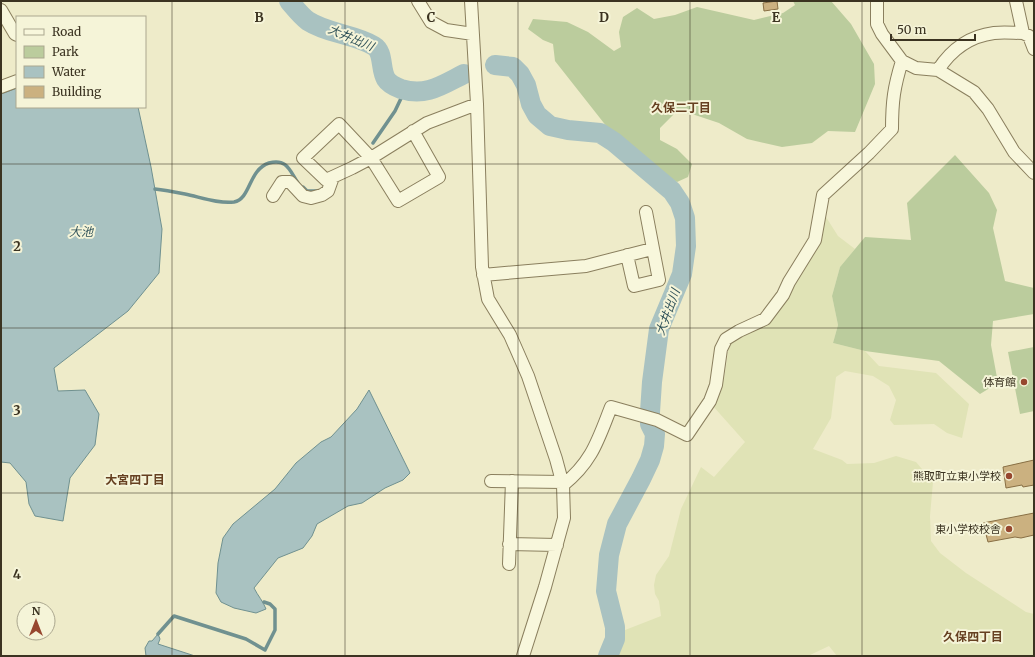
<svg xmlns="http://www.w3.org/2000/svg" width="1035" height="657" font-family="Merriweather,'Noto Sans JP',serif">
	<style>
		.farmland { fill: #e0e3b6 }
		.green { fill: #bbcc9d }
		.water { fill: #a9c2c1; stroke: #709190 }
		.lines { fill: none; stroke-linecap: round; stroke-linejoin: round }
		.stream { stroke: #709190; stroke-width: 3.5 }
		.river { stroke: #a9c2c1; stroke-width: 20 }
		.building { fill: #cbb180; stroke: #886f44 }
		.minor-casing { stroke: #8a7f5e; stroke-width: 14 }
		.minor { stroke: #f8f7dc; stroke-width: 12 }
		.grid { fill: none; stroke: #3b3321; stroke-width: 1; stroke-opacity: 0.55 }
		.poi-dot { fill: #97472f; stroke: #f5f4d8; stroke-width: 1.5 }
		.labels { text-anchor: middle; stroke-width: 4; stroke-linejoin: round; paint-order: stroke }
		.poi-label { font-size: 11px; fill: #3b3321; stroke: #f5f4d8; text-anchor: end }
		.water-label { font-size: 12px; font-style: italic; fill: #31535a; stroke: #f5f4d8 }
		.neighbourhood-label { font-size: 12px; font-weight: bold; fill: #664021; stroke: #f5f4d8 }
		.grid-label { font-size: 13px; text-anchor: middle; font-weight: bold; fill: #3b3321; stroke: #f5f4d8; stroke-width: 4; stroke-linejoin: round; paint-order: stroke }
	</style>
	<rect width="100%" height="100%" fill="#eeebc9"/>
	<!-- farmland -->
	<path class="farmland" d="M826 217 838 236 855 249 840 267 832 296 838 325 833 343 865 351 879 366 936 373 969 404 962 438 947 433 934 424 894 425 890 420 896 400 889 386 873 376 845 371 836 377 831 418 813 449 842 460 847 464 874 463 896 456 916 462 933 482 930 516 931 541 940 553 966 573 1026 612 1034 614V656H837L829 646 810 655V656H614L619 642 620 632 661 616 659 601 655 594 654 585 656 575 669 556 681 509 701 467 714 477 745 442 712 405 724 379 729 346 736 338 767 323 796 279 821 236Z"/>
	<!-- green -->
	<path class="green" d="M793 1H831L851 24 874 64 875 84 855 132 828 131 812 143 782 147 747 139 719 123 692 114H674L660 128V140L677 149 692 164 688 177 677 182 656 169 607 127 555 61 553 44 543 40 528 29 533 19 567 22 588 32 614 51 621 47 619 32 623 17 637 8 654 19 675 15 697 7 754 20 783 13 795 5Z
		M955 155 989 193 997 210 993 228 1005 281 1034 288V314L993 321 991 345 998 383 980 394 939 361 865 351 833 343 838 325 832 296 840 267 865 237 911 240 907 203Z
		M1034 347V411L1020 414 1008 352Z"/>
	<!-- water -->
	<path class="water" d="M17 88V107H138L151 167 162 229 159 273 128 311 54 368 58 391 85 390 99 414 95 445 70 478 63 521 35 516 29 504 26 482 10 463 1 462V94Z
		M369 390 410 473 403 480 385 488 362 503 348 506 317 524 312 536 303 548 278 558 254 588C258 596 263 601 266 609L256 613 234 608 221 602 216 593 218 563 223 538 233 524 275 489 296 463 321 442 331 437 357 409Z
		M158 634 160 639 158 644 195 656H146L145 648 149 641H152Z"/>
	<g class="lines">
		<!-- stream -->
		<path class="stream" d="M373 143 395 111 405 90
			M303 187 307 191H317
			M155 189C165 190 175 192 185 194 200 197 218 204 234 202 251 199 248 170 269 163 287 158 290 171 298 183
			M158 634 174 616 246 639 265 650 275 630V609L270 604 264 602"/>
		<!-- river -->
		<path class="river" d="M289 1C295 8 301 16 308 21 328 34 354 34 374 46 384 52 380 69 386 79 389 84 396 87 401 89 426 97 442 85 464 74
			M495 65 513 67 520 74 526 85 531 104 537 115 550 126 568 130 600 133 614 142 672 191 680 203 685 218 686 246 682 274 659 329 652 382 650 412V424L655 434 654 446 650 460 641 479 617 524 609 555 606 591 615 627V639L608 656"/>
	</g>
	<!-- building -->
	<path class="building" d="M777 1 778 9 764 11 763 3Z
		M1034 460V485L1023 487 1022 485 1006 488 1003 467Z
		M1034 513V535L1021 538 1015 537 988 542 983 523Z"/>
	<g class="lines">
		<defs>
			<path id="minor" d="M418 1 431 22 446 30 473 34
				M471 1 477 104 482 267 488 299 510 335 528 376 556 459 563 485 564 518 545 587 523 656
				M1016 1 1023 33 1029 36 1034 49
				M1 10 15 34 17 35
				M902 61 916 68 938 70 974 92 988 109 1014 152 1034 173
				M938 70C951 50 970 36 994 33 1004 32 1014 33 1023 33
				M1 87 17 81
				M413 131 439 177 398 201 371 158 339 124 303 158 326 180 352 168 371 158 427 123 477 104
				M273 196 282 182H290L303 196 311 198 322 195 328 191 333 177
				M627 255 634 286 659 280 646 212
				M483 275 586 266 652 249
				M491 481 563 482
				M563 485C592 462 598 440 611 407L657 420 687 435 710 401 716 385 721 349 726 339 739 331 765 319 783 295 789 282 815 240 823 195 869 153 892 129C892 101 894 87 902 61L882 34 877 24V1
				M509 544 557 545
				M509 564 512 481"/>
		</defs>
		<!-- minor casing -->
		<use href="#minor" class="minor-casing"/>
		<!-- minor -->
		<use href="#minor" class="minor"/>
	</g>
	<!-- grid -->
	<path class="grid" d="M172 1V656M345 1V656M518 1V656M690 1V656M862 1V656M1 164H1034M1 328H1034M1 493H1034"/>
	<!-- markers -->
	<g class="poi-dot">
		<circle cx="1024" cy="382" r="4"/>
		<circle cx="1009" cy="476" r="4"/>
		<circle cx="1009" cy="529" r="4"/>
	</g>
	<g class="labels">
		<!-- poi labels -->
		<g class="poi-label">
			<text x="1016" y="386">体育館</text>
			<text x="1001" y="480">熊取町立東小学校</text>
			<text x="1001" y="533">東小学校校舎</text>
		</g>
		<!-- water labels -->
		<g class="water-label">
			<text transform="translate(351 38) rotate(23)" y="4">大井出川</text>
			<text x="81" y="236">大池</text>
			<text transform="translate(668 312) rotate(-70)" y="4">大井出川</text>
		</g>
		<!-- neighbourhood labels -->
		<g class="neighbourhood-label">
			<text x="681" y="112">久保二丁目</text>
			<text x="135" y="484">大宮四丁目</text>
			<text x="973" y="641">久保四丁目</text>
		</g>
	</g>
	<g class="grid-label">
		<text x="259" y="22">B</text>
		<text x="431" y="22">C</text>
		<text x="604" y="22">D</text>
		<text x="776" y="22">E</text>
		<text x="17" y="251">2</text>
		<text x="17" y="415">3</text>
		<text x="17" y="579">4</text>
	</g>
	<!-- border -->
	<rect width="1035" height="657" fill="none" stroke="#3b3321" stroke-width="4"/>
	<!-- legend -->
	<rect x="16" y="16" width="130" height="92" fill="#f5f4d8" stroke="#aba78f"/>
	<rect x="24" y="29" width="20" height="6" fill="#f8f7dc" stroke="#aba78f"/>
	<text x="52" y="36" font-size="12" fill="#3b3321">Road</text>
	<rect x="24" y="46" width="20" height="12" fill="#bbcc9d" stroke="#aba78f"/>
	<text x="52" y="56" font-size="12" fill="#3b3321">Park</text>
	<rect x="24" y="66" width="20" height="12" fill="#a9c2c1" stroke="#aba78f"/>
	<text x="52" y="76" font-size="12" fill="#3b3321">Water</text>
	<rect x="24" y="86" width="20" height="12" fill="#cbb180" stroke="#aba78f"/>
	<text x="52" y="96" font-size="12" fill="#3b3321">Building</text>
	<!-- north arrow -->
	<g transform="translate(36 621)"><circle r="19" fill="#f5f4d8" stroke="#aba78f"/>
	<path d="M0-3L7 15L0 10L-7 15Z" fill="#97472f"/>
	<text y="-6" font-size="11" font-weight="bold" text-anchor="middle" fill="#3b3321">N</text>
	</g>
	<!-- scale -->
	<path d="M891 34v6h84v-6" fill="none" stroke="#3b3321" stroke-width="2"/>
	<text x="897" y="34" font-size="12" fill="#3b3321" stroke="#f5f4d8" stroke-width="3" paint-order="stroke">50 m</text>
</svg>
